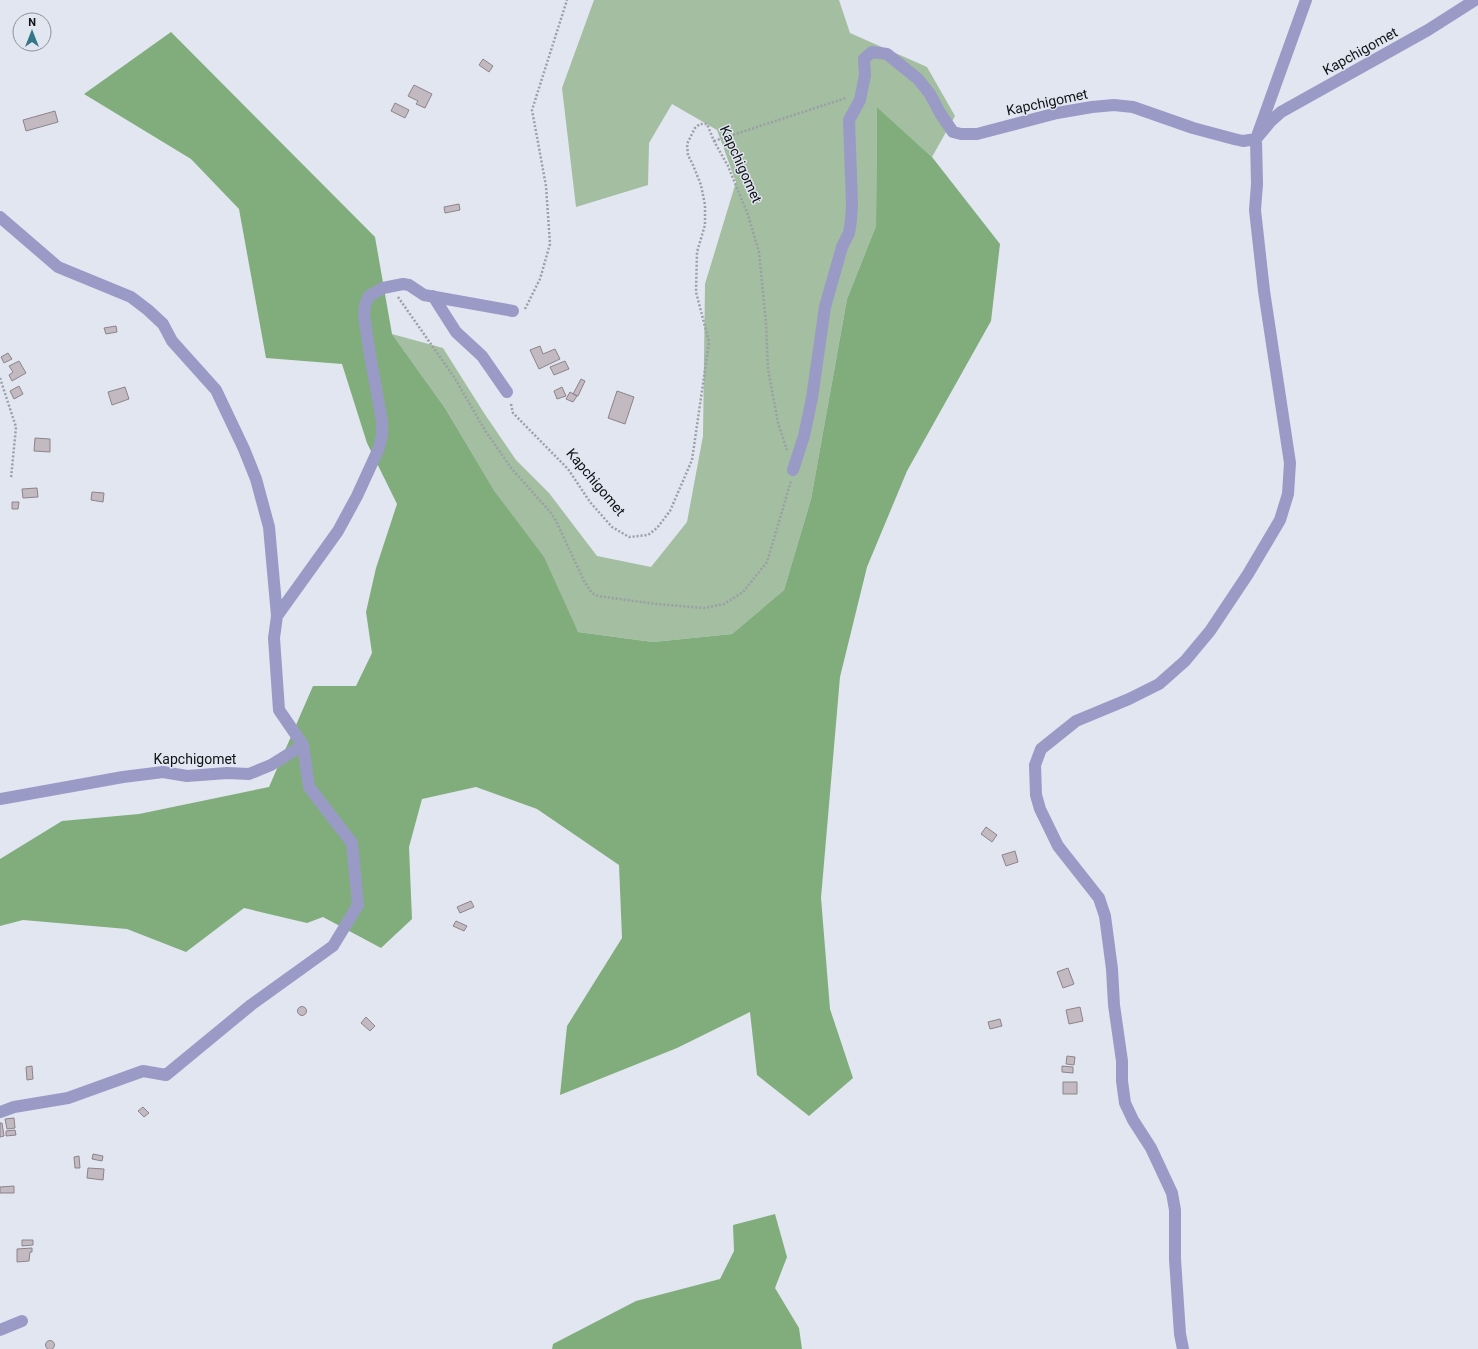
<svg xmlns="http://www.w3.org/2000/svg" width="1478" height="1349" font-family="Roboto,sans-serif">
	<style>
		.green { fill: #a3bea0 }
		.forest { fill: #81ad7d }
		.building { fill: #c3b9c0; stroke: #8d848b }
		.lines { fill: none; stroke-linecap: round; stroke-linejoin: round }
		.path { stroke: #9b9fa7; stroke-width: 2.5; stroke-dasharray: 2 2; stroke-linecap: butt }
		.minor { stroke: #9a9ac6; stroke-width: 12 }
		.labels { text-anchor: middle; stroke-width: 3; stroke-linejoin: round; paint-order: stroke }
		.street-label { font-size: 14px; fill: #101215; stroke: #e1e6f0 }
	</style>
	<rect width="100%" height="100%" fill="#e1e6f0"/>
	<!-- green -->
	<path class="green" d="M594 0H839L850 33 927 67 955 116 932 157 877 107 876 226 847 299 811 499 784 590 732 634 653 642 578 632 445 408 392 334 443 348 484 413 516 460 549 493 597 556 651 567 687 522 703 436 705 284 736 182 717 130 672 104 649 143 648 185 576 207 562 88Z"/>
	<!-- forest -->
	<path class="forest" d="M171 32 375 237 392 334 445 408 495 492 544 557 578 632 653 642 732 634 784 590 811 499 847 299 876 226 877 107 932 157 1000 244 991 321 907 471 867 567 840 677 821 898 830 1009 853 1078 809 1116 757 1075 750 1012 677 1048 560 1095 567 1026 622 938 619 865 537 809 476 787 422 799 409 847 412 919 381 948 323 917 307 923 244 908 186 952 127 929 23 920 0 926V859L62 821 139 814 269 787 313 686H356L372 653 366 612 376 568 397 504 367 443 342 364 266 358 239 209 191 159 84 94Z
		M775 1214 787 1257 775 1288 799 1328 802 1349H552L553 1344 636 1301 720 1279 734 1251 733 1225Z"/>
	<!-- building -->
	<path class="building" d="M483 59 493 66 489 72 479 65Z
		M414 85 432 94 425 108 416 104 418 101 408 96Z
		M395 103 409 110 405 118 391 111Z
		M55 111 58 122 26 131 23 120Z
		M459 204 460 210 445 213 444 207Z
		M116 326 117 332 106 334 104 328Z
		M540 346 543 354 555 349 560 359 539 369 530 350Z
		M8 353 12 359 4 363 1 357Z
		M19 361 26 373 12 381 9 375 13 372 9 366Z
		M565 361 569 369 554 375 550 367Z
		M581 379 585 381 578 396 573 394Z
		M19 386 23 394 14 399 10 391Z
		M125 387 129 399 112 405 108 392Z
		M562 387 566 396 557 399 554 391Z
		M617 391 634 397 625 424 608 418Z
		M570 392 577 396 573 402 566 399Z
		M35 438 50 439V452L34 451Z
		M37 488 38 497 23 498 22 489Z
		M92 492 104 493 103 502 91 500Z
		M12 502H19L18 509H12Z
		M986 827 997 835 992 842 981 834Z
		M1015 851 1018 862 1006 866 1002 855Z
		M471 901 474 907 460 913 457 907Z
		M456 921 467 926 464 931 453 926Z
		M1068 968 1074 984 1063 988 1057 972Z
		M297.5 1011a4.5 4.5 0 1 1 9 0a4.5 4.5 0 1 1-9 0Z
		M1080 1007 1083 1021 1069 1024 1066 1010Z
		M366 1017 375 1026 370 1031 361 1023Z
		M1000 1019 1002 1026 990 1029 988 1022Z
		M1067 1056 1075 1057 1074 1065 1066 1064Z
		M32 1066 33 1079 27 1080 26 1067Z
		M1062 1066 1073 1067V1073L1062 1072Z
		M1063 1082H1077V1094H1063Z
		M143 1107 149 1113 144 1117 138 1111Z
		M14 1118 15 1128 7 1129 5 1119Z
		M0 1123H2L4 1136 0 1137Z
		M15 1130 16 1135 6 1136V1131Z
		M93 1154 103 1156 102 1161 92 1159Z
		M79 1156 80 1168H75L74 1157Z
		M88 1168 104 1169 103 1180 87 1178Z
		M14 1186V1193H0V1187Z
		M22 1240H33V1245L22 1246Z
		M32 1248V1252H30L29 1261 17 1262V1249Z
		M45.5 1345a4.5 4.5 0 1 1 9 0a4.5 4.5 0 1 1-9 0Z"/>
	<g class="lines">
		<!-- path -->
		<path class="path" d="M714 141 846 98
			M398 297 454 377 486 432 512 469 551 513 556 521 584 581 592 593 598 596 656 604 704 608 724 604 743 592 767 562 791 481
			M525 309 540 279 550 244 546 186 532 110 567 0
			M0 378 16 427 11 478
			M511 404 513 413 568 469 590 502 612 527 629 537 648 535 657 528 670 511 692 460 709 342 696 292 697 252 705 225V205L701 185 693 165 688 155 687 144 695 128 700 124H707L714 141 728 166 748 215 759 252 766 323 768 369 778 423 787 450"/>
		<!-- minor -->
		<path class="minor" d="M0 217 58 267 131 297 148 310 163 324 172 341 216 390 244 449 256 479 269 527 277 616
			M433 296 456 332 482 356 507 392
			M793 470 804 436 812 398 825 307 842 247 849 233 851 220 852 205 849 120 860 100 865 75 864 59 872 52 887 54 918 79 930 94 940 113 953 132 961 134H977L1057 113 1092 107 1114 105 1133 107 1193 128 1234 139 1243 141 1256 139 1271 121 1281 112 1428 30 1475 0
			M0 799 123 777 163 772 187 776 227 773 249 774 271 765 303 745 279 710 274 638 277 616 338 531 357 496 379 448 382 435V421L370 355 364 315 365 305 369 296 383 288 403 284 409 285 424 295 513 311
			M0 1112 14 1107 68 1098 143 1071 166 1075 251 1005 333 946 358 905 352 843 309 787 303 745
			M0 1330 22 1321
			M1183 1349 1180 1334 1175 1259V1210L1172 1193 1151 1148 1133 1120 1125 1103 1122 1081V1061L1114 1005 1112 969 1105 916 1099 898 1058 846 1040 809 1036 795 1035 765 1041 749 1076 721 1129 699 1159 684 1185 661 1210 631 1248 574 1280 520 1288 494 1290 463 1264 291 1255 210 1257 184 1256 139 1306 0"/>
	</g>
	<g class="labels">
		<!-- street labels -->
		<g class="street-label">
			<text transform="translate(1360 51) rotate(-29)" y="5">Kapchigomet</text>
			<text transform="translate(1047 102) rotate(-12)" y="5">Kapchigomet</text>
			<text transform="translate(741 164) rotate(66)" y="5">Kapchigomet</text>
			<text transform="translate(596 482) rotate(50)" y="5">Kapchigomet</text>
			<text x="195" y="764">Kapchigomet</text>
		</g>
	</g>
	<!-- north arrow -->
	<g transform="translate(32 32)"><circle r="19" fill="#e1e6f0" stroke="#8d9198"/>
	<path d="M0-3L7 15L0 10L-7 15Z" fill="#337686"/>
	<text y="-6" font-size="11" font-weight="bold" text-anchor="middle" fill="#101215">N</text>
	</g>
</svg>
